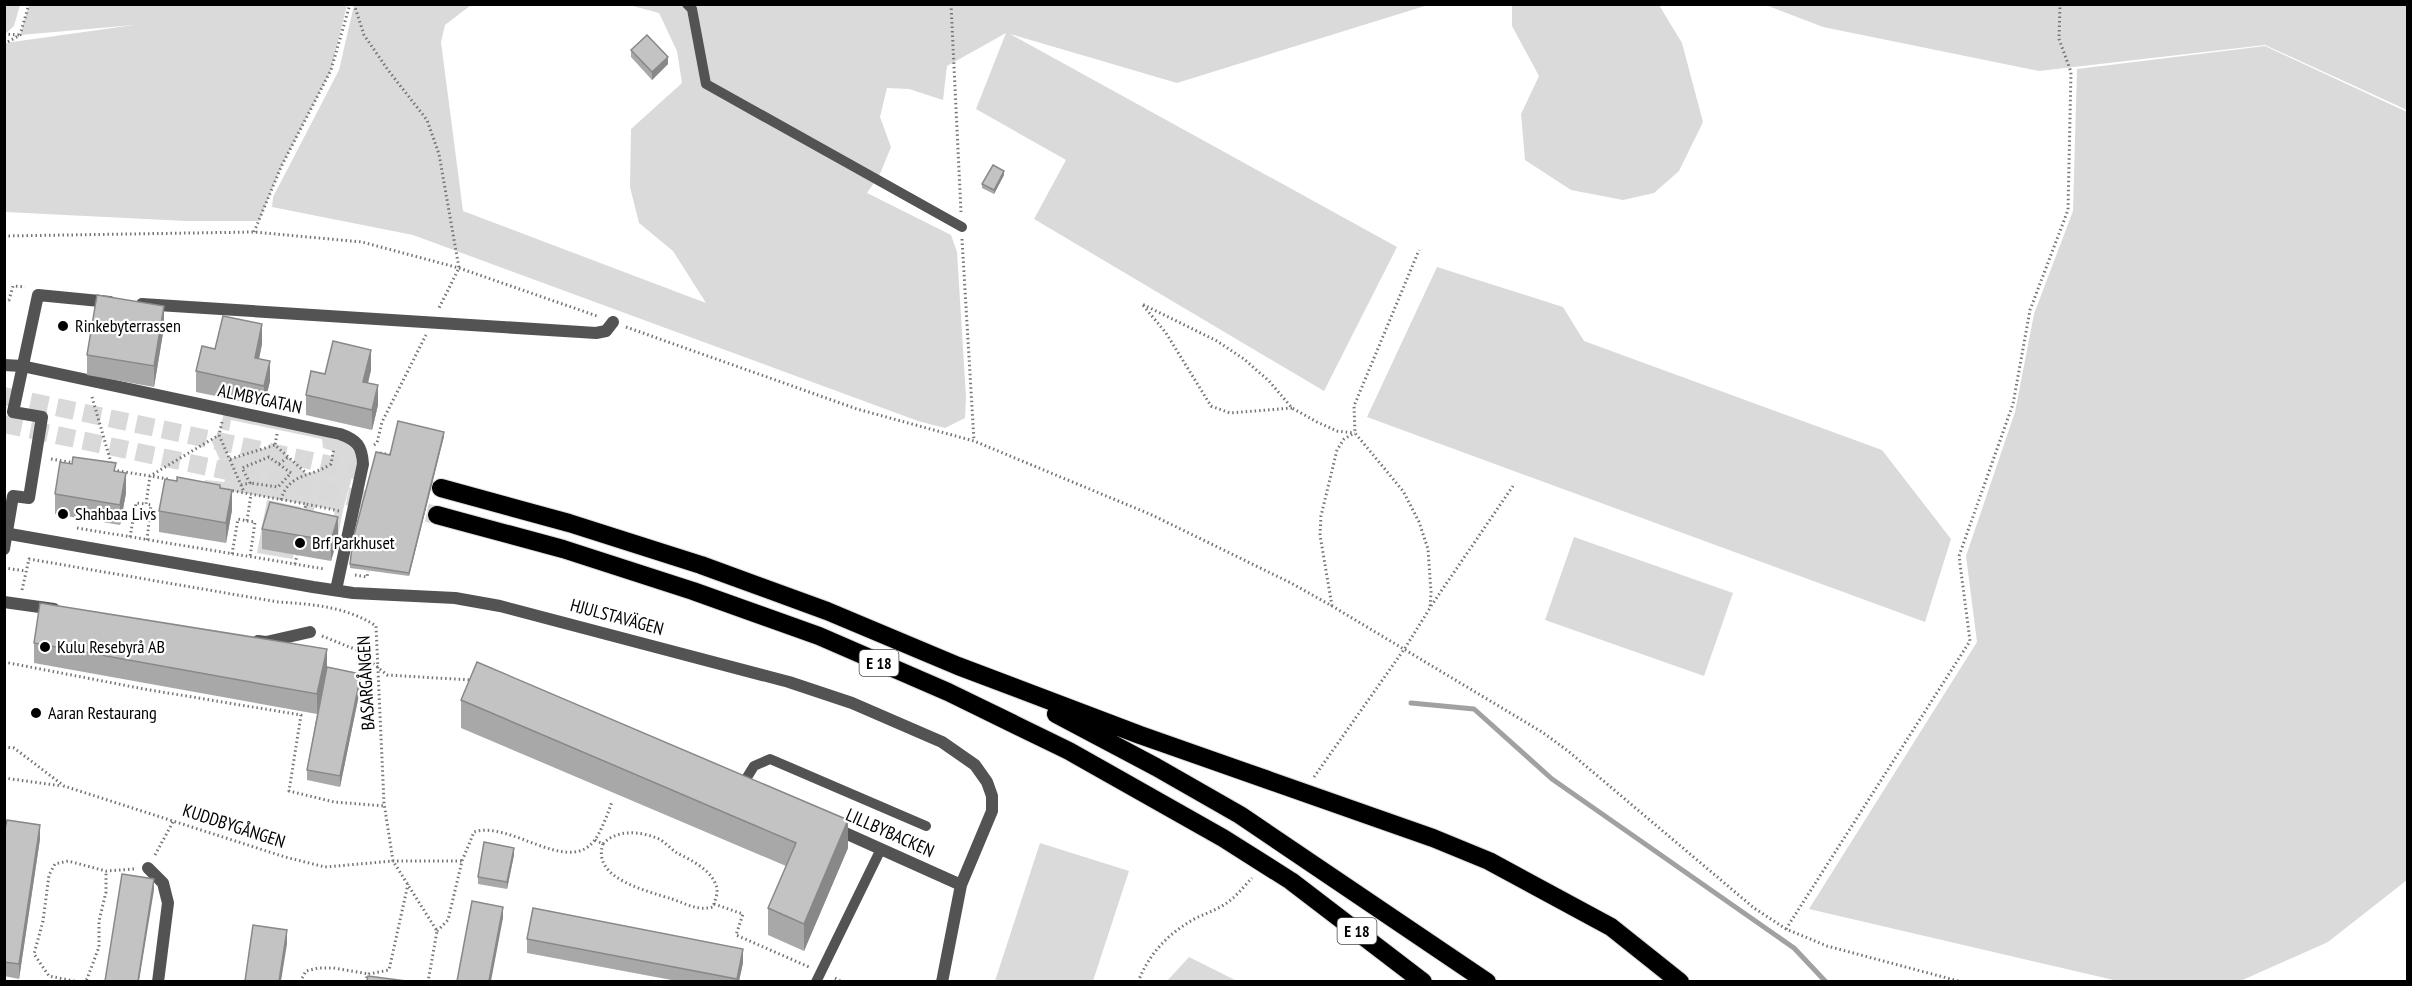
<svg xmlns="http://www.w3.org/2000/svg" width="2412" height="986" font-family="'PT Sans Narrow',sans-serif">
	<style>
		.green { fill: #dadada }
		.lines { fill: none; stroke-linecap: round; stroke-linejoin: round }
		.stream { stroke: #a1a1a1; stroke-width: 5 }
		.highway-tunnel { stroke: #d9d9d9; stroke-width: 18; stroke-dasharray: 18 9; stroke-linecap: butt }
		.highway-casing { stroke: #dbdbdb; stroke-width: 20 }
		.path { stroke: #757575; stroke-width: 3; stroke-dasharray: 1.5 3; stroke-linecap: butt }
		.lane { stroke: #535353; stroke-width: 10 }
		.street { stroke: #535353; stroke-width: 12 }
		.highway { stroke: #000; stroke-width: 18 }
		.wall { fill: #a8a8a8 }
		.shaded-wall { fill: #888 }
		.building { fill: #c3c3c3; stroke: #888; stroke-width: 1.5 }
		.poi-dot { fill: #000; stroke: #fff; stroke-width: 2 }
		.labels { text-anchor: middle; stroke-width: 4.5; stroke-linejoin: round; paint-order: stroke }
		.shield { fill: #fff; stroke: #4c4c4c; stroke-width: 1.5 }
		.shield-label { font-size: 16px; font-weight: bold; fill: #000 }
		.poi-label { font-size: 18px; fill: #000; stroke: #fff; text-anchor: start }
		.street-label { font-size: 18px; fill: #000; stroke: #fff }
	</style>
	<rect width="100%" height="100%" fill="#fff"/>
	<!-- green -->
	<path class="green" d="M5 4 20 5 14 26 5 34Z
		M29 5V4L347 5 331 70 281 167 259 221H186L5 212V43L134 25 20 35Z
		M354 5H471L445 25 441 42 463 211 706 303 673 251 639 223 630 187 631 129 682 83 677 51 659 13 629 5H1428L1177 83 1010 34 1397 247 1324 391 1034 219 1066 160 976 109 1006 33 947 66 943 100 909 89 887 88 880 117 891 147 880 174 867 193 951 235 957 252 966 397 965 418 945 428 918 421 413 235 272 207 273 197 339 70Z
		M1512 5H1659L1682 43 1703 122 1679 171 1654 193 1623 200 1571 190 1525 160 1521 114 1539 76 1512 26Z
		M1766 5H2407V110L2265 45 2039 71 1823 27Z
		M2265 46 2407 112V880L2328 942 2238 982 2118 981 1809 909 1977 642 1966 556 2015 412 2034 314 2073 211 2077 69Z
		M1437 267 1563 307 1584 341 1882 450 1951 539 1925 622 1367 417Z
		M224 412 314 432 350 443 356 455V462L343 510 338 537 332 525 335 510 315 506 313 513 304 512 305 504 204 486 205 480 224 482 227 476 211 440 219 435 230 459 275 445 306 473 321 471 331 464 333 451 323 448 322 439 231 420 229 431 220 429Z
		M267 500 301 507 296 527 293 559 257 553Z
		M1574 537 1733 593 1704 676 1545 620Z
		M1040 843 1129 871 1093 981H995Z
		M1189 957 1237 981H1167Z"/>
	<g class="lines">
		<!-- stream -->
		<path class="stream" d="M1411 703 1474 709 1552 779 1794 948 1826 982"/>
		<!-- highway-tunnel -->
		<path class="highway-tunnel" d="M4 396 393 478
			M4 424 437 515"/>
		<defs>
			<path id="highway" d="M441 488 569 523 701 565 827 611 958 666 1140 735 1433 838 1489 861 1611 927 1680 982
				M437 515 563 549 693 591 819 636 948 692 1069 751 1223 838 1291 881 1423 982
				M1056 714 1156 767 1240 815 1487 982"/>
		</defs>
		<!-- highway casing -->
		<use href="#highway" class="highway-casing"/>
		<!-- path -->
		<path class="path" d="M354 4 364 35 388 70 427 120 439 154 459 268 439 308
			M951 4 961 212
			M4 34 20 35
			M4 44 20 35 29 4
			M254 232 281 167 331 70 350 4
			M4 236 254 232 362 242 459 268 597 316
			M962 239 974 441
			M4 300H9L13 286 25 287
			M626 327 857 409 974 441 1152 515 1291 583 1332 606 1542 732 1568 751 1754 908 1786 929 1827 946 1962 982
			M92 397 112 466
			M1292 408 1230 413 1211 406 1166 333 1142 304 1217 341 1244 359 1269 381 1292 408 1317 422 1337 431 1355 433
			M222 422 219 435 244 492
			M277 434 275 445 306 473
			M374 445 377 443 382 422 426 335
			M380 453 391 455
			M51 459 74 463
			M230 459 275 445
			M279 464 288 457
			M113 470 168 479
			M241 485 250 483 242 468 269 457 291 473 278 487 250 483
			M228 490 306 504
			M281 500C288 473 312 477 331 464L334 448
			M304 512 306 504 339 511
			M247 521 255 522 250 557
			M77 528 325 569
			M130 537 136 503 146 504
			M147 540 151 505 146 504 150 476 219 435
			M232 554 238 519 247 521 251 494
			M295 564 297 555
			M4 568 26 571
			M355 575 367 577 368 571
			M22 590 29 559 278 602C313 604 347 607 376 626L384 803 393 861 437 931 428 982
			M1332 606 1320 535 1321 516 1337 450 1344 439 1354 433
			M1431 606 1513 486
			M322 636 357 650 387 675 471 680
			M4 662 144 689 301 715 289 791 334 802 385 806
			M4 747 14 748 64 786 285 857 325 867 393 861H462
			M1314 777 1405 648 1430 608 1431 592 1428 549 1419 522 1403 491 1355 433 1354 406 1419 250
			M4 778 62 786
			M595 840 603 844C616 829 641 831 659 839 665 842 671 849 677 853 691 860 710 869 716 885 719 892 715 900 713 907 697 911 687 904 672 899 648 891 591 879 603 844
			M155 855 174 820
			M714 904 743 914 736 935 809 967
			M1786 929 1970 641 1959 556 2013 404 2030 310 2068 210 2071 72 2059 39 2060 4
			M437 931 448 920 462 861 474 832C510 820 567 875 594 841 602 830 607 815 612 802
			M835 978 842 982
			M79 982 49 976 34 954 43 921 49 875 55 864 68 861 106 871 134 869
			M82 982 87 979 99 947V921L106 892V871
			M300 982 306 971 318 968H333L369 974
			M364 982 369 974 389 970 408 884
			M1138 982C1149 953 1170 932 1196 918 1209 912 1222 908 1233 898 1240 892 1246 884 1252 878"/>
		<!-- lane -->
		<path class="lane" d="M687 4 692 9 706 84 962 227
			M741 787 754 766 770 759 926 826
			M816 982 881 849"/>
		<!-- street -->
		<path class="street" d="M142 304 596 333 606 331 613 322
			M4 365 22 366 340 434C357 440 362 446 363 464L336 590
			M4 533 313 587 353 593 455 598 500 606 789 682 852 703 942 742 975 765 987 782 992 796V811L961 885 942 982
			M4 549 13 496 29 498 42 417 13 412 38 295 110 302
			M4 602 54 609
			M258 641 266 642 310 632
			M834 828 961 885
			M148 868 163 883 168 903 158 982"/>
		<!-- highway -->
		<use href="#highway" class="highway"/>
	</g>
	<!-- wall -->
	<path class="wall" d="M631 50 668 64 652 80 631 57Z
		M1004 175 994 194 982 188V184Z
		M164 327 154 387 87 375V355Z
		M262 344 259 359 270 381 264 406 196 392V371L215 349Z
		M371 370 368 383 378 405 372 430 306 415V395Z
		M444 436 409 576 350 568V564L390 455Z
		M116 471 126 493 120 525 55 514V494Z
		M220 488 232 510 226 543 159 532V511Z
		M262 529 338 537 331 561 262 549Z
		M34 643 327 667 361 685 340 787 307 780V770L317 714 34 663Z
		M461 700 848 848 804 951 768 935V908L786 866 461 728Z
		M4 833 40 839 19 979 4 976Z
		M514 855 507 889 478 884V877Z
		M527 939 743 963 739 981H677L527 953Z"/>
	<!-- shaded-wall -->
	<path class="shaded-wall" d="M668 57V64L652 80V72Z
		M1004 171V175L994 194V190Z
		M164 306V327L154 387V366Z
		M262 324V344L255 378V358Z
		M371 350V370L363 403V382Z
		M270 361V381L264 406V386Z
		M378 385V405L372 430V410Z
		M444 432V436L409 576V573Z
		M126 473V493L120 525V505Z
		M232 490V510L226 543V523Z
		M338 517V537L331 561V541Z
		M327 649V670L317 714V694Z
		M361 674V685L340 787V776Z
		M848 820V848L804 951V924Z
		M40 825V839L19 979V964Z
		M514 848V855L507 889V882Z
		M154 879V890L139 981H138Z
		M503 907V918L491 981H489Z
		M287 930V944L281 981H279Z
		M743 949V963L739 981H737Z"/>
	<!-- building -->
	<path class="building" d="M647 35 668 57 652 72 631 50Z
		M993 165 1004 171 994 190 982 184Z
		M97 295 164 306 154 366 87 355Z
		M223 316 262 324 255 358 270 361 264 386 196 371 202 346 215 349Z
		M333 341 371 350 363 382 378 385 372 410 306 395 311 371 325 374Z
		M398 421 444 432 409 573 350 564 353 539 376 452 390 455Z
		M73 457 116 463 114 471 126 473 120 505 55 494 60 462 72 464Z
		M177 477 220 485V488L232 490 226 523 159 511 165 479 177 481Z
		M270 502 338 517 331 541 262 529Z
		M40 603 327 649 317 694 34 643Z
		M477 662 848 820 804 924 768 908 796 843 461 700Z
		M327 667 361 674 340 776 307 770Z
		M7 820 40 825 19 964 4 962V833Z
		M484 842 514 848 507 882 478 877Z
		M122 874 154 879 138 981H105Z
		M472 901 503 907 489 981H457Z
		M533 908 743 949 737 979 527 939Z
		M253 925 287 930 279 981H245Z
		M368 976 406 981H367Z"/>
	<!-- markers -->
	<g class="poi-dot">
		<circle cx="63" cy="326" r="6"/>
		<circle cx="63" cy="514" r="6"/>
		<circle cx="300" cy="543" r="6"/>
		<circle cx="45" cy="647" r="6"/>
		<circle cx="36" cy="713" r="6"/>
	</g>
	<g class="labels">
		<!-- shield labels -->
		<g class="shield">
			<rect x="859.5" y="650" width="39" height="26" rx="4.5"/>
			<rect x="1337.5" y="918" width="39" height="26" rx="4.5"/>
		</g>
		<g class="shield-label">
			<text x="879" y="669">E 18</text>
			<text x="1357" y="937">E 18</text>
		</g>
		<!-- poi labels -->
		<g class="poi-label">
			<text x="75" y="332">Rinkebyterrassen</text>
			<text x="75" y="520">Shahbaa Livs</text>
			<text x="312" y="549">Brf Parkhuset</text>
			<text x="57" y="653">Kulu Resebyrå AB</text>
			<text x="48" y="719">Aaran Restaurang</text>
		</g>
		<!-- street labels -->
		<g class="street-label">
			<text transform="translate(260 399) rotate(12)" y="6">ALMBYGATAN</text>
			<text transform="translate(617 617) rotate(15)" y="6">HJULSTAVÄGEN</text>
			<text transform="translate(366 683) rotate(-93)" y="6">BASARGÅNGEN</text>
			<text transform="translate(234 826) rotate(18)" y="6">KUDDBYGÅNGEN</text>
			<text transform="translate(890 833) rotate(24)" y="6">LILLBYBACKEN</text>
		</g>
	</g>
	<!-- border -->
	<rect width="2412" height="986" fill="none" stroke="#000000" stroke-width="12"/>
</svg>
